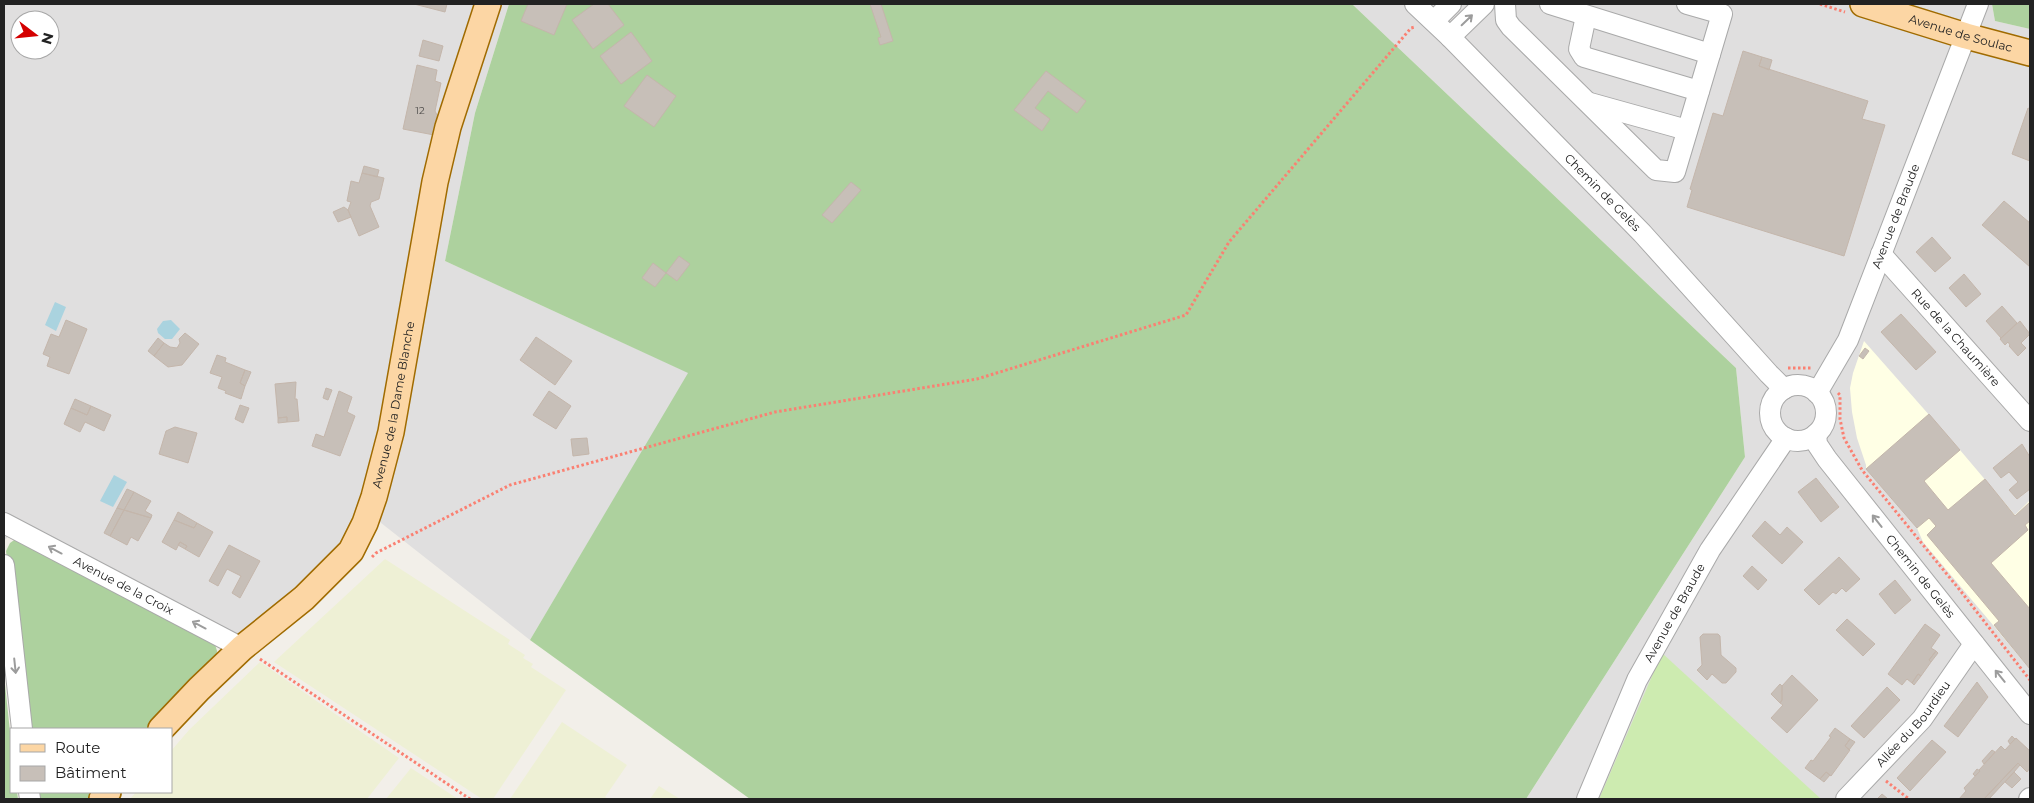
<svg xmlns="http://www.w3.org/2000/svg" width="2034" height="803" font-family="Montserrat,sans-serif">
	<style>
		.residential { fill: #e0dfdf; fill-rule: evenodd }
		.education { fill: #ffffe5 }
		.farmland { fill: #eef0d5 }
		.grass { fill: #cdebb0 }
		.forest { fill: #add19e }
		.water { fill: #aad3df }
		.building { fill: #c7bfb8; stroke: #c4b6ab }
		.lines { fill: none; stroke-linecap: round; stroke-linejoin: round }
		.minor-casing { stroke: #a9a9a9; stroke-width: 22 }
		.major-casing { stroke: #a06b00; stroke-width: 28 }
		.path { stroke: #fa8072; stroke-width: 3; stroke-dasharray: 2.5 2.5; stroke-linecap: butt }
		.minor { stroke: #fff; stroke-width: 20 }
		.major { stroke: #fcd6a4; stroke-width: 25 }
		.oneway { stroke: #9c9c9c }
		.labels { text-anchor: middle; stroke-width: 4; stroke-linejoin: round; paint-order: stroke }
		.number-label { font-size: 10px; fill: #4b4948 }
		.street-label { font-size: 12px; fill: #222; stroke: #fff }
	</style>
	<rect width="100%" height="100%" fill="#f2efe9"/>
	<!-- residential -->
	<path class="residential" d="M4 4H509L475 113 445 261 689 373 530 640 376 519 237 636 20 523 4 541ZM20 20H50V50H20Z
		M1352 4H1992L1995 21 2030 29V799H1526L1745 457 1736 368Z"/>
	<!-- education -->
	<path class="education" d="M1864 341 1960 450 2015 515 2030 500V669L1923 542 1917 528 1866 469V465L1857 438 1852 412 1850 388 1853 373Z"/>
	<!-- farmland -->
	<path class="farmland" d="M385 559 510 640 508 644 525 655 523 658 533 664 531 667 566 690 493 799H482L274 662Z
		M260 662 399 758 367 799H130L136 792H171V751L189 730Z
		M562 722 627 765 605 797 609 799H510Z
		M411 768 458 799H386Z
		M659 786 680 799H650Z"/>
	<!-- grass -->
	<path class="grass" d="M1662 653 1821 799H1599Z"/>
	<!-- forest -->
	<path class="forest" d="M509 4H1352L1736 368 1745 457 1526 799H750L530 640 688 373 445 261 475 113Z
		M1992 4H2030V29L1995 21Z
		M17 538 215 644 217 651 216 660 147 729H27L6 551 10 543Z
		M4 675 11 741V792H17L18 799H4Z
		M35 792H95L89 799H36Z"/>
	<!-- water -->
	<path class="water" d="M55 302 66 307 56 331 45 325Z
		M171 320 180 329 172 339H165L158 333 157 329 163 321Z
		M114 475 127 482 113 507 100 501Z"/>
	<!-- building -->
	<path class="building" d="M414 4H447L445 12Z
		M528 4H567L554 35 521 21Z
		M594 4H608L624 25 593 49 572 20Z
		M870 4H881L893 41 880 45 878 38 881 37Z
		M631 32 652 61 621 84 600 56Z
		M423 40 443 46 439 61 419 56Z
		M1743 51 1762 57 1759 66 1868 101 1862 119 1885 125 1844 256 1687 207 1692 190 1690 189 1713 113 1723 116Z
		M1762 57 1772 60 1769 70 1759 66Z
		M417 65 437 70 435 81 441 83 435 111 437 115 440 116 434 135 403 129Z
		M1046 71 1086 101 1077 113 1048 91 1035 108 1050 119 1042 131 1014 110Z
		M647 75 676 96 654 127 624 106Z
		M2028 108 2030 109V161L2012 154Z
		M364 166 379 170 377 177 362 173Z
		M362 173 384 178 379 199 371 202 370 206 379 227 359 236 348 210 351 202 347 201 351 181 359 183Z
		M851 182 861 190 832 223 822 215Z
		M2004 201 2030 223V267L1982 225Z
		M344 207 348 210 351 217 338 222 333 212Z
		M1932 237 1951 258 1935 272 1916 252Z
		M679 256 690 264 677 281 666 273Z
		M653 263 666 273 655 287 642 278Z
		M1964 274 1981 294 1966 307 1949 288Z
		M2002 306 2017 323 2001 338 1986 321Z
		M1901 314 1936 352 1916 370 1881 332Z
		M66 320 87 329 69 374 47 366 50 357 43 354 51 334 59 337Z
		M2020 321 2030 334 2021 343 2026 348 2018 356 2009 346 2010 345 2008 342 2005 345 2000 339Z
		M185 333 199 344 182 365 168 367 154 356 164 343 170 347 177 348 180 343 179 339Z
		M536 337 572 361 555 385 520 360Z
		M158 338 164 343 154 356 148 351Z
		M1865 348 1869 351 1863 359 1859 356Z
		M217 355 226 358 225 362 245 370 240 383 245 386 241 399 225 393 226 391 218 388 222 377 210 373Z
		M245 370 251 372 245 386 240 383Z
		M296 382 295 399H297L299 421 287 422V417L278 418 275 384Z
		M326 388 332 390 328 400 323 398Z
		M339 391 352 397 347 412 355 416 340 456 312 446 316 434 324 437Z
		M549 391 571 406 556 429 533 415Z
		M75 399 91 406 87 415 71 408Z
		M240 405 249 408 243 423 235 419Z
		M91 406 111 415 104 431 85 422 80 432 64 424 71 408 87 415Z
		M1929 414 1960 450 1924 481 1948 510 1985 479 2015 516 2030 502V521L2025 525 2028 530 1991 563 2030 609V669L1994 625 1999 621 1927 535 1936 526 1929 518 1917 528 1866 469Z
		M287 417V422L278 423V418Z
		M175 427 197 433 188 463 159 454 166 431Z
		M587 438 589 454 573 456 571 439Z
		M2022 444 2030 457V489L2017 499 2009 490 2018 482 2009 472 2001 478 1993 468Z
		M1816 478 1839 507 1821 522 1798 492Z
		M127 489 134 492 124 510 117 508Z
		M134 492 151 501 145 511 152 515 151 518 124 510Z
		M117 508 124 510 110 536 104 533Z
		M124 510 151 518 138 541 131 537 127 545 110 536Z
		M178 512 197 523 194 528 174 520Z
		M174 520 194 528 197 523 213 532 199 557 185 549 187 546 180 542 176 550 162 542Z
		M1765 521 1780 535 1787 527 1803 542 1782 564 1752 536Z
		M180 542 187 546 185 549 178 545Z
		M229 545 260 561 240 598 232 593 241 576 227 569 218 586 209 581Z
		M1839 557 1860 579 1846 592 1842 588 1836 594 1833 592 1819 605 1804 590Z
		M1752 566 1767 580 1758 590 1743 576Z
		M1895 580 1911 600 1895 614 1879 594Z
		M1847 619 1875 644 1863 656 1836 630Z
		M1925 624 1940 635 1931 648 1936 651 1929 660 1931 662 1921 676 1918 674 1912 683 1907 679 1902 685 1888 674Z
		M1703 634H1718L1720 636 1721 655 1736 668V672L1726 683H1722L1712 674 1707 680 1697 670 1702 665 1700 637Z
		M1936 651 1938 653 1931 662 1929 660Z
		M1918 674 1921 676 1914 685 1912 683Z
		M1792 675 1818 700 1787 733 1771 718 1783 705 1780 703 1782 700V686Z
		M1977 682 1988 697 1958 737 1944 726Z
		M1780 684 1782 686V700L1780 703 1771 694Z
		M1887 687 1900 700 1864 738 1851 726Z
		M1835 728 1850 739 1845 746 1850 750 1831 776 1826 772 1820 779 1805 768 1811 760 1813 761 1831 737 1829 736Z
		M2012 736 2015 739 2010 744 2008 741Z
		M2016 738 2030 751V768L2027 772 2018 763 1984 799H1959L1966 791 1964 788 1980 771 1979 770 2001 746 2005 750Z
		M1850 739 1855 742 1849 750 1845 746Z
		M1932 740 1946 752 1910 791 1897 778Z
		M1992 750 1995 752 1984 764 1982 761Z
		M2018 763 2020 765 2014 772 1989 799H1984Z
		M1977 769 1980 771 1975 776 1973 774Z
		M1826 772 1830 775 1824 782 1820 779Z
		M2014 772 2021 779 2012 788 2005 782Z
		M1882 794 1888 799H1877Z"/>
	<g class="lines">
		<defs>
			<g id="minor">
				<path id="s1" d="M1415 4 1450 37 1642 233 1769 374 1784 389"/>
				<path d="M1505 4 1506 20 1511 27 1656 170 1675 172 1722 14 1687 4"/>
				<path d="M1550 4 1710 54"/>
				<path d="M1586 16 1579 49 1584 57 1699 91"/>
				<path d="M1434 21 1451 4"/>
				<path d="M1450 37 1484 4"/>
				<path d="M1590 103 1687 130"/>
				<path id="s2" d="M1881 254 2030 421"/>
				<circle cx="1798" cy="413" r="28"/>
				<path id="s3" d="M1817 393 1848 340 1978 4"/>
				<path id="s4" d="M1816 434 1817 444 1827 459 2030 714"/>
				<path id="s5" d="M4 523 242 648"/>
				<path d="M4 565 22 729"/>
				<path d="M29 792 30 799"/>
				<path id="s6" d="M1587 799 1637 680 1710 550 1786 438"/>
				<path id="s7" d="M1846 799 1922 719 1974 644"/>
				<path d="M2029 799 2030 798"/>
			</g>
			<g id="major">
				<path id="s8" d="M1863 4 1966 36 2030 53"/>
				<path id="s9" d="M161 729 199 689 242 648 304 598 351 551 365 523 374 497 391 432 435 182 448 127 488 4"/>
				<path d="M102 799 108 792"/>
			</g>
		</defs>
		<!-- minor casing -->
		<use href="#minor" class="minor-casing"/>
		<!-- major casing -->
		<use href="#major" class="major-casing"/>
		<!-- path -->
		<path class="path" d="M1820 4 1845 12
			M1788 368H1812
			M1838 393 1840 395V419L1844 438 1862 470 1959 589 2030 680
			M372 557 376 553 510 485 775 412 977 379 1186 315 1229 242 1411 28 1415 27
			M260 659 470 799
			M1886 781 1909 799"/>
		<!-- minor -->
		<use href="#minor" class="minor"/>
		<!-- major -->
		<use href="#major" class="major"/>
	</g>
	<!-- one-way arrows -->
	<defs><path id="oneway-shaft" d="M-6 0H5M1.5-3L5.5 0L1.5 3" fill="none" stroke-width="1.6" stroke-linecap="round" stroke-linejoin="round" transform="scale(1.25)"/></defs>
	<g class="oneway">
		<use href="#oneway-shaft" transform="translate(1467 20) rotate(-44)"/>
		<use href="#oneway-shaft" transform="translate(1877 521) rotate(-128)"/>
		<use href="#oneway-shaft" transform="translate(55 550) rotate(-152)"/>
		<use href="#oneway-shaft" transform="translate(199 625) rotate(-152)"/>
		<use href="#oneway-shaft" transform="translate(15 666) rotate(84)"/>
		<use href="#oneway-shaft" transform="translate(2000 676) rotate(-129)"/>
	</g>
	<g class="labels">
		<!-- number labels -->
		<g class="number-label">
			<text x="420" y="114">12</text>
		</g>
		<!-- street labels -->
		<g class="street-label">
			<text dy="4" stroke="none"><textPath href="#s8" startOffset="102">Avenue de Soulac</textPath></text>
			<text dy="4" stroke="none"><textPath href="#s1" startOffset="266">Chemin de Gelès</textPath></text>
			<text dy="4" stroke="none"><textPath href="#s3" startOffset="194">Avenue de Braude</textPath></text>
			<text dy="4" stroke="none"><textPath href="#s2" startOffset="112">Rue de la Chaumière</textPath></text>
			<text dy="4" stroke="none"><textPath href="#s9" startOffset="414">Avenue de la Dame Blanche</textPath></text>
			<text dy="4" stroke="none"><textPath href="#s4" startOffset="178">Chemin de Gelès</textPath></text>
			<text dy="4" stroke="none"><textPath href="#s5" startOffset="135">Avenue de la Croix</textPath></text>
			<text dy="4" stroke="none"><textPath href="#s6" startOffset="206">Avenue de Braude</textPath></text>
			<text dy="4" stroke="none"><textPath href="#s7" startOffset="101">Allée du Bourdieu</textPath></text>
		</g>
	</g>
	<!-- border -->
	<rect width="2034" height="803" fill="none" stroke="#222222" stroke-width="10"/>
	<!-- legend -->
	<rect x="10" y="728" width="162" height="65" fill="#ffffff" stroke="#a7a7a7"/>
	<rect x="20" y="744" width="25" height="8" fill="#fcd6a4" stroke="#a7a7a7"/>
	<text x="55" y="753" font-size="15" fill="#222222">Route</text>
	<rect x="20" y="766" width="25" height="15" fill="#c7bfb8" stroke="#a7a7a7"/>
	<text x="55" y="778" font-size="15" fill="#222222">Bâtiment</text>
	<!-- north arrow -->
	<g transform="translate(35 35) rotate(106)"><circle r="24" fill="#ffffff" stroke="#a7a7a7"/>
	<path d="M0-4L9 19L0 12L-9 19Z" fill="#d40000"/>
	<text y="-8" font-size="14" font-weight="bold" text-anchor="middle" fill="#222222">N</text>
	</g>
</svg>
